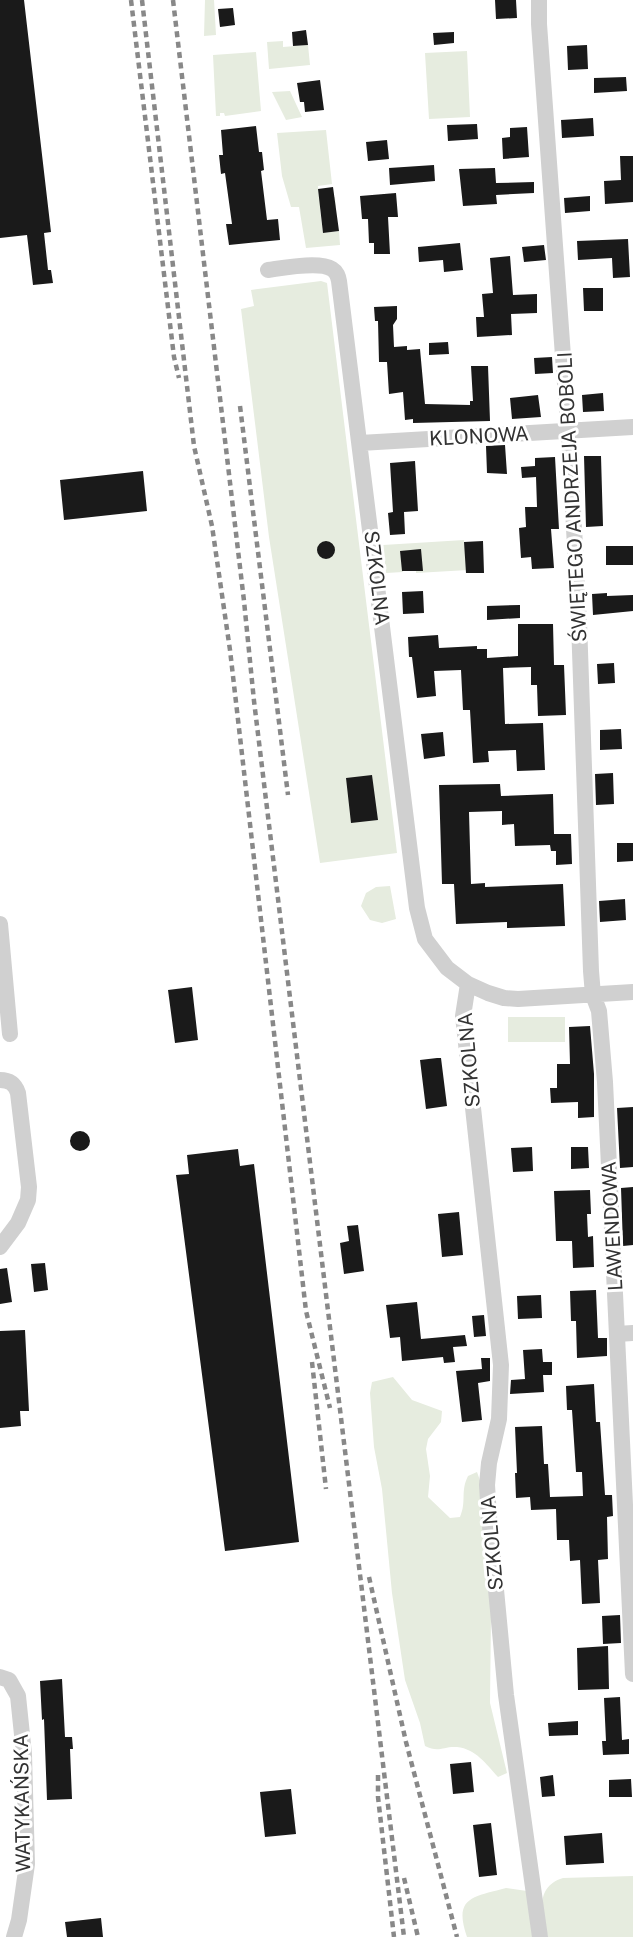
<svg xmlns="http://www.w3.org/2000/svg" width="633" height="1937" font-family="'Public Sans',sans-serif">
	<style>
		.green { fill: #e6ecdf }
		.building { fill: #1a1a1a }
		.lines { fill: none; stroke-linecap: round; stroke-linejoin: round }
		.street { stroke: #d0d0d0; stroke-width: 16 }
		.rail { stroke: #888; stroke-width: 4.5; stroke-dasharray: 6 4.5; stroke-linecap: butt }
		.labels { text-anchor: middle; stroke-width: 6; stroke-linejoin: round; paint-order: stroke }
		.street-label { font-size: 20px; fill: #333; stroke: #fff }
	</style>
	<rect width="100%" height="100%" fill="#fff"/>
	<!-- green -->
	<path class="green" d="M205 0H214L216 35 204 36Z
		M283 41V47L308 45 310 65 269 69 267 42Z
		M467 51 470 117 429 119 425 53Z
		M256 52 261 111 225 116 224 113H220V116H216L213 55Z
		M290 91 302 117 286 120 272 92Z
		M326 130 332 184 318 186 319 199 335 197 336 207 320 209 323 233 339 231 340 245 306 248 299 207H291L282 176 277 133Z
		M321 281 327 283 397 853 320 863 269 537 241 309 254 306 251 290Z
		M464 540 468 570 416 573V570L400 551 403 572 386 573 383 545Z
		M390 886 396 919 382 923 370 920 361 906 366 893 376 887Z
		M508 1017H565V1042H508Z
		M393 1377 412 1400 442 1411 441 1422 428 1439 426 1449 430 1476 428 1497 450 1518 460 1517C467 1501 460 1492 468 1476L477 1472 483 1489 491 1614 490 1703 507 1773 498 1777C486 1764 476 1749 457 1747 443 1746 439 1753 425 1746L420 1723 405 1680 392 1593 382 1489 374 1447 370 1393 372 1382Z
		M633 1876V1937H548C542 1914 534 1887 563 1878Z
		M506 1888 527 1891 533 1937H467C453 1897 473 1897 506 1888Z"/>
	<!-- building -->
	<path class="building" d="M0 0H24L51 232 44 233 48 270H51L53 283 33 285 27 235 0 238Z
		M495 0H516L517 18 496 19Z
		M233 8 235 25 220 27 218 9Z
		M306 30 308 45 293 46 292 32Z
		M454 32V43L434 45 433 33Z
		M587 45 588 69 568 70 567 46Z
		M626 77 627 91 594 93V78Z
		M320 80 324 110 305 112 304 102H300L297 83Z
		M593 118 594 136 562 138 561 120Z
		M477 124 478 139 448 141 447 125Z
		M256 126 259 152H262L264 170 261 171 267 220 278 219 280 240 229 245 226 224H232L225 173 221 174 219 155H223L221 130Z
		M527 127 529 157 503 159 502 138 510 137V128Z
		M387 140 389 159 368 161 366 142Z
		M620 156H633V202L605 204 604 181 621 180Z
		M434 165 435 181 390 185 389 168Z
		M495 168 496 183 534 182V193L496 195 497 204 463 206 459 169Z
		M333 187 339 231 323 233 318 189Z
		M396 193 398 217H388L390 254H374V243H369L368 219H362L360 196Z
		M590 196V211L565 213 564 198Z
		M628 239 630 277 613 278 612 258 578 260 577 241Z
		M460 243 463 270 444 272 443 260 419 262 418 247Z
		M544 245 546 260 524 262 522 247Z
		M510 256 513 295 537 294V313L511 314 512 335 477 337 476 317H484L482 294 493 293 490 258Z
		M583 288H603V311H584Z
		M397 306V319L393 325 394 347 407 346V350L420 349 425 404 470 405V401H473L471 366H488L490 421 413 423V419L405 420 403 392 389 394 387 362H379L378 321H375L374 307Z
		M448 342 449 354 429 355V343Z
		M552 357 553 373 535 374 534 358Z
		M603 393 604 411 583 412 582 395Z
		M538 395 541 417 512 419 510 398Z
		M505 445 507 474 487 473 486 446Z
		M584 456H601L603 526 586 527Z
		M555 457 559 529H551L554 568 532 569 531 557 521 558 519 528 526 527 525 507H537L536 477 522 478 521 467 535 466V458Z
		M415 461 418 511 404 512 405 534 390 535 388 513 393 512 390 463Z
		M143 471 147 511 64 520 60 480Z
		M483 541 484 573H466L464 542Z
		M317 550a9 9 0 1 1 18 0a9 9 0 1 1-18 0Z
		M606 546H633V565H606Z
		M421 549 423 571H402L400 551Z
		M423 591 424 613 403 614 402 592Z
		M607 593V596L633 595V611L593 615 592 594Z
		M520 605V618L487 620V606Z
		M518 624H553L554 665H564L566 715 538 716 537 685H531V667L503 668 505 724 543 723 545 770 517 771 516 750 488 751 489 762 473 763 470 710H463L461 670 434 671 436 696 417 698 412 657H409L408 637 438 635 439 648 477 646V649H487V658L518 656Z
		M614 663 615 683 598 684 597 664Z
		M621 729 622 749 600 750V730Z
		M443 732 445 756 424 759 421 734Z
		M613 773 614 804 596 805 595 774Z
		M372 775 378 820 351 823 346 778Z
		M500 784 501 796 553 794 554 834H571L572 864 556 865V851H551L550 845 515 846 514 824 502 825V811L469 812 471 884 485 883V887L563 884 565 926 507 928V922L456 924 454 884H442L439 785Z
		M617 843H633V861L617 862Z
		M625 899 626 920 600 922 599 901Z
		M192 987 198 1040 175 1043 168 990Z
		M590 1026 594 1074V1117L578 1118V1102L551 1103 550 1088H557V1064H570L569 1027Z
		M437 1058H441L447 1106 426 1109 420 1060Z
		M633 1107V1167L620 1168 617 1108Z
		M70 1141a10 10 0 1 1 20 0a10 10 0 1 1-20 0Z
		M532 1147 533 1171 513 1172 511 1148Z
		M571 1147H588L589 1168 571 1169Z
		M238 1149 240 1166 254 1164 299 1542 225 1551 176 1175 189 1174 187 1155Z
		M633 1187V1245L623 1246 621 1188Z
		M590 1190 591 1214H587L588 1237 593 1236 594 1267 573 1268 572 1241H556L554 1191Z
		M459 1212 463 1255 442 1257 438 1214Z
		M358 1225 364 1271 344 1274 340 1243 349 1241 347 1226Z
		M45 1263 48 1290 34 1292 31 1264Z
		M7 1268 12 1302 0 1304V1269Z
		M596 1290 598 1338H607V1356L577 1358 576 1321H571L570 1291Z
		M541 1295 542 1318 518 1319 517 1296Z
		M417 1302 421 1339 465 1335 467 1346 453 1347 455 1362 444 1363 443 1357 402 1361 400 1337 390 1338 386 1305Z
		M484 1315 486 1336 474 1337 472 1316Z
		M25 1330 29 1411H20L21 1426 0 1428V1331Z
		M542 1349 543 1362H552V1375H543L544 1392 510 1394 511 1380 525 1379 523 1350Z
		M481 1358H490V1381L478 1383 482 1420 462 1422 456 1371 482 1369Z
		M594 1384 596 1422H600L605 1495H612L613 1516 607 1517 608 1559 598 1560 600 1603 582 1604 580 1560 570 1561 569 1540H557L556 1509 531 1510 530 1497 516 1498 515 1473H517L515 1427 542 1426 544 1464H548L550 1497 583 1496 582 1472H576L572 1410H567L566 1386Z
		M620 1615 621 1643 603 1644 602 1616Z
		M608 1646 609 1689 578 1690 577 1648Z
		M62 1679 65 1737H72L73 1749H70L72 1799 47 1800 44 1719 42 1720 40 1681Z
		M620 1697 622 1740 629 1739V1754L603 1755 602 1741H606L604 1698Z
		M578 1721V1735L549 1736 548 1723Z
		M471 1762 474 1792 453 1794 450 1764Z
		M553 1775 555 1796 542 1797 540 1777Z
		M631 1779 632 1797H609V1780Z
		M291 1789 296 1834 265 1837 260 1792Z
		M491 1823 497 1875 479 1877 473 1825Z
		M602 1833 604 1863 566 1865 564 1836Z
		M101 1918 103 1937H67L65 1922Z"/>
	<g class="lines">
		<!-- street -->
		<path class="street" d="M539 0V24L570 453 579 622 591 971 593 995 599 1011 605 1082 633 1674
			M268 270C283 268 319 261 332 269 337 272 338 276 339 281L417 908 425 939 447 968 468 984 488 993 504 998 518 999 633 992
			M360 443 633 427
			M0 924 10 1034
			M468 984 463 1016 501 1365 499 1419 489 1463 487 1485 489 1516 506 1695 540 1937
			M0 1080C10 1080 15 1084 18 1093L29 1187 28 1200 18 1223 0 1247
			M617 1334 633 1333
			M0 1677 9 1680 18 1696 24 1754 27 1864 19 1920 14 1937"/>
		<!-- rail -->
		<path class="rail" d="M131 0 174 357 179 378
			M142 0 194 446 212 526 230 650 306 1311 330 1408
			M173 0 244 601 254 701 404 1937
			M240 406 288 795
			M312 1362 326 1489
			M369 1577 406 1742 457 1937
			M378 1775V1797L394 1937
			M404 1878 418 1937"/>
	</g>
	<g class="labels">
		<!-- street labels -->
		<g class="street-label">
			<text transform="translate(479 436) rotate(-3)" y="7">KLONOWA</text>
			<text transform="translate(572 497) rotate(-93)" y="7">ŚWIĘTEGO ANDRZEJA BOBOLI</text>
			<text transform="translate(377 578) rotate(83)" y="7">SZKOLNA</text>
			<text transform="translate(469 1060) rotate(-95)" y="7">SZKOLNA</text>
			<text transform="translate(612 1226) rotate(-93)" y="7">LAWENDOWA</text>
			<text transform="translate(492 1543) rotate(-95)" y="7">SZKOLNA</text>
			<text transform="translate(22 1803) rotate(-91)" y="7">WATYKAŃSKA</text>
		</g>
	</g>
</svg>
